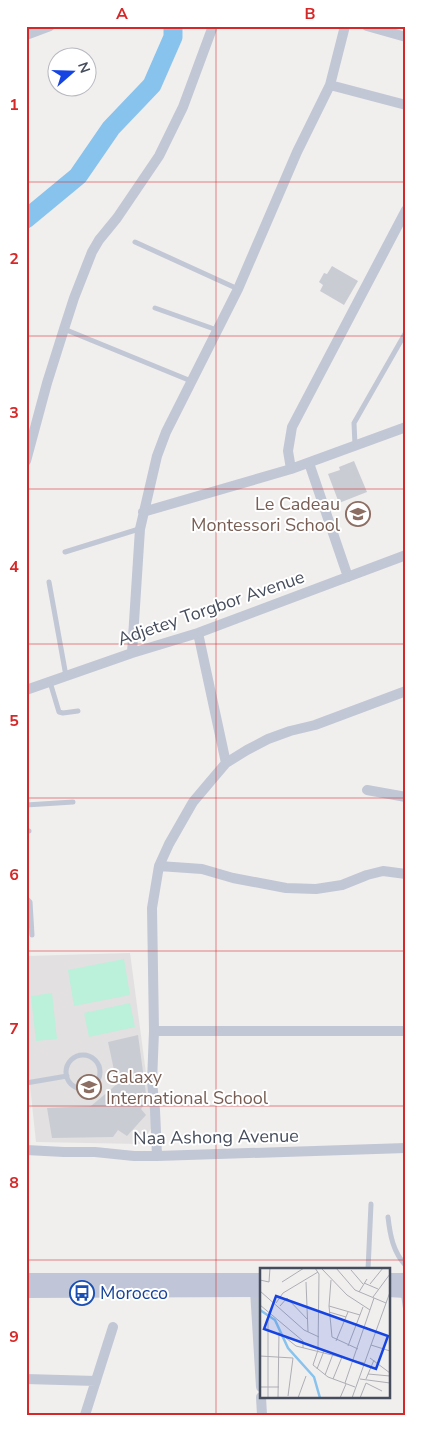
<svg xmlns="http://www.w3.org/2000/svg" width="432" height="1441" font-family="'Nunito Sans',sans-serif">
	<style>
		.education { fill: #e2e0e0 }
		.green { fill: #bbf0da }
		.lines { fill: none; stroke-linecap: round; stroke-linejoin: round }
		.river { stroke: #87c3ed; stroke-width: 19 }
		.building { fill: #caccd4 }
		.lane { stroke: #c1c7d4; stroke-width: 5 }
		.street { stroke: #c1c7d4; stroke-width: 10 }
		.secondary { stroke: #c0c6d7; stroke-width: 14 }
		.grid { fill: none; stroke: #d62828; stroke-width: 1; stroke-opacity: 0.55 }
		.labels { text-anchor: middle; stroke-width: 4; stroke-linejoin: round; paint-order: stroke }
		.education-label { font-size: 18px; fill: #785e54; stroke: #fff; text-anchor: end }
		.street-label { font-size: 18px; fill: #464d5c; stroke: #fff }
		.transit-label { font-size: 18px; fill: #164399; stroke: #fff; text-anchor: start }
		.inset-river { fill: none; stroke: #87c3ed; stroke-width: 2.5 }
		.inset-road { fill: none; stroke: #adaeb4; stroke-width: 1 }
		.view { fill: #1644e3; fill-opacity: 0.15; stroke: #1644e3; stroke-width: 2.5 }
		.inset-edge { fill: none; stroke: #464d5c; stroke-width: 2.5 }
		.neatline { fill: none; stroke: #d62828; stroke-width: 2 }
		.grid-label { font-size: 16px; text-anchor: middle; font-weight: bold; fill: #d62828 }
	</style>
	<rect width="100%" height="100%" fill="#f1eeee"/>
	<!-- education -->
	<path class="education" d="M130 953 153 1126 140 1144 36 1142 26 1047V956Z"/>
	<!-- green -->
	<path class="green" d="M124 959 130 995 74 1006 68 970Z
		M52 993 57 1039 36 1041 31 996Z
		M130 1003 135 1027 89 1037 84 1013Z"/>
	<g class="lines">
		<!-- river -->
		<path class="river" d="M26 219 78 176 111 128 152 85 173 37V26"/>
	</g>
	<!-- building -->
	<path class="building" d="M332 266 358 281 344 305 320 291 323 285 319 282 324 273 327 274Z
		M354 461 367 492 339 503 328 474 340 470 339 467Z
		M138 1035 147 1101 141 1109 146 1115 127 1136 118 1130 113 1137 52 1138 47 1108 91 1106 117 1084 108 1042Z"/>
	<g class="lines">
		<!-- lane -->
		<path class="lane" d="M135 242 238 289
			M155 308 217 330
			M64 329 191 381
			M355 445 354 423 406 332
			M65 552 139 529
			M49 582 66 676
			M50 682 59 712 63 713 78 711
			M26 805 73 802
			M26 831H29
			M26 900H28L30 902 32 935
			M66 1072a17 17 0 1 1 34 0a17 17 0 1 1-34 0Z
			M26 1083 67 1076
			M388 1217C390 1235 393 1252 406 1266
			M368 1270 371 1204
			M403 1291 406 1312"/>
		<!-- street -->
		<path class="street" d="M367 26 406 37
			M26 35 50 26
			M330 85 406 105
			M26 461 47 383 64 329 74 298 92 252 99 240 117 218 159 156 183 107 213 26
			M309 463 348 577
			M291 469 288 451 292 427 406 210
			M143 512 291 469 406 427
			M198 633 226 763
			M132 653 140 529 157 456 166 432 238 289 297 152 330 85 345 26
			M26 690 132 653 198 633 406 555
			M367 790 406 797
			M159 866 202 869 233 878 286 888 316 889 342 885 367 875 383 871 406 874
			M154 1031H406
			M26 1150 64 1152H95L134 1156H157L406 1148
			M157 1156 155 1110 152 1082 154 1031 152 908 159 866 169 844 193 802 209 783 226 763 247 750 268 739 290 731 315 725 406 691
			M255 1290 261 1387
			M26 1379 96 1381
			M261 1397 262 1415
			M85 1415 113 1327"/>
		<!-- secondary -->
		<path class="secondary" d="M26 1280H261
			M388 1280H406
			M388 1290 406 1291
			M26 1291 261 1290"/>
	</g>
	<!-- grid -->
	<path class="grid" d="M216 26V1415M26 182H406M26 336H406M26 489H406M26 644H406M26 798H406M26 951H406M26 1106H406M26 1260H406"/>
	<!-- icons -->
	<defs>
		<symbol id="school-ring" viewBox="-11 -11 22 22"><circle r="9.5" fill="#fff" stroke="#8d6e63" stroke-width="1.5"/><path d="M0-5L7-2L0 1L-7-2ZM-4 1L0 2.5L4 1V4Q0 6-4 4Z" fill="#8d6e63"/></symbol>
		<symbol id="bus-ring" viewBox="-11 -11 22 22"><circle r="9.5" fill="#fff" stroke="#1a4fb4" stroke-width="1.5"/><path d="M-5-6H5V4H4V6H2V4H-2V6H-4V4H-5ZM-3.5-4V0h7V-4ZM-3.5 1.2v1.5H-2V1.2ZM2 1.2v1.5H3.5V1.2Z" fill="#1a4fb4"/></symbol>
	</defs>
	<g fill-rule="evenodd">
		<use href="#school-ring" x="344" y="500" width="28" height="28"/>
		<use href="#school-ring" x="75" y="1073" width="28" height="28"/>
		<use href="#bus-ring" x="68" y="1279" width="28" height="28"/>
	</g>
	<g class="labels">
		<!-- education labels -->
		<g class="education-label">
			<text x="340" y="510">Le Cadeau<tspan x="340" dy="21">Montessori School</tspan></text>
			<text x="106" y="1083" text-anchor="start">Galaxy<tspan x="106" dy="21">International School</tspan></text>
		</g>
		<!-- street labels -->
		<g class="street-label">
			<text transform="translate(211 608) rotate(-19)" y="6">Adjetey Torgbor Avenue</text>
			<text transform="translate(216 1137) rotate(-1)" y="6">Naa Ashong Avenue</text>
		</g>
		<!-- transit labels -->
		<g class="transit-label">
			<text x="100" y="1299">Morocco</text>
		</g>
	</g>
	<!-- overview -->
	<g transform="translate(260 1268)">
		<rect width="130" height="130" fill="#f1eeee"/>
		<path class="inset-river" d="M0 42 15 52 28 80 54 109 60 130"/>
		<path class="inset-road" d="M55 0 59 6 58 82 53 97 68 109 95 119M76 0 95 22 126 35M62 1 87 27 110 42M91 2 103 16M0 12 9 14 10 0M22 14 44 0M46 14 48 64M104 15 118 21M110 16 123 0M0 23 44 62 59 69M99 24 107 11M113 29 130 6M16 35 23 25 58 4M0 37 43 73V80M20 38 27 30 48 52M69 38 71 12M69 44 86 49M8 50V130M26 70 36 78 104 95M76 73 88 44M111 77 130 83M88 78 103 39M98 81 72 69 69 38 100 47M0 88 33 90 28 128M110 90 130 105M57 101 64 83M108 106 130 108M65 107 73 86M73 111 82 89M100 111 130 115M106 111 114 92M85 115 114 30M0 119H19M18 130 19 64M38 130 46 108M80 130 86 116M92 130 130 24M100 130 106 115 122 123"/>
		<path class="view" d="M16 28 128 68 116 101 4 61Z"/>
		<rect width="130" height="130" class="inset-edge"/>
	</g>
	<!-- border -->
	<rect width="432" height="1441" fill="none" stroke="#ffffff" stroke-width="55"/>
	<!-- north arrow -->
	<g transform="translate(72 72) rotate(70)"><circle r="24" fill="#ffffff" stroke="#b5b8be"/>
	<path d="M0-4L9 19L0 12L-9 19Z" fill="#1644e3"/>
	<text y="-8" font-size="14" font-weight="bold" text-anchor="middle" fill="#464d5c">N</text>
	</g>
	<rect x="28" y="28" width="376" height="1386" class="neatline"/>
	<g class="grid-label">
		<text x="122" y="19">A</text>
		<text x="310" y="19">B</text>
		<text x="14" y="110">1</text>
		<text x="14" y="264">2</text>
		<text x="14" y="418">3</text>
		<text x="14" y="572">4</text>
		<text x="14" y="726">5</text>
		<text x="14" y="880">6</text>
		<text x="14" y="1034">7</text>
		<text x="14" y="1188">8</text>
		<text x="14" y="1342">9</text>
	</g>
</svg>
